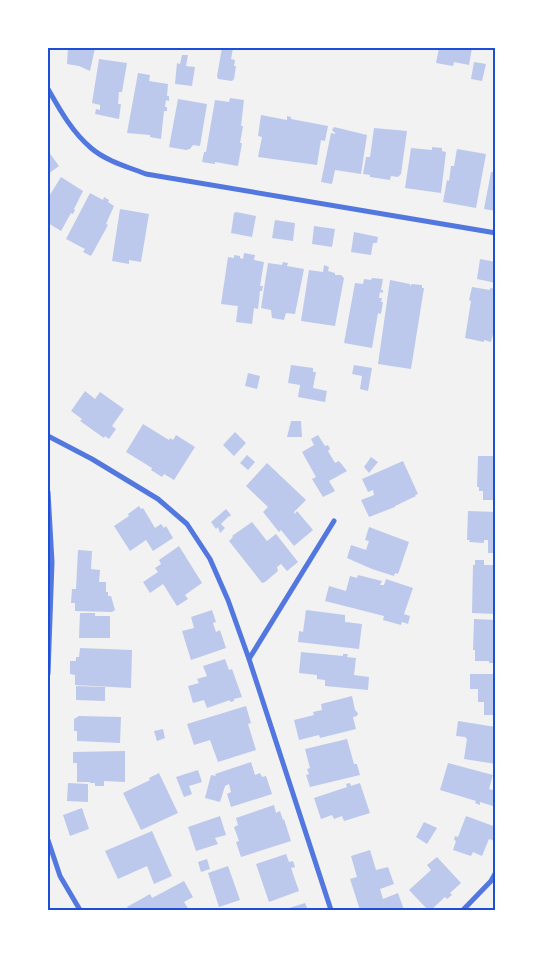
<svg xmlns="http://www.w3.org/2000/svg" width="543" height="958" font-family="Cabin,sans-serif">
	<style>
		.building { fill: #bdc9ec }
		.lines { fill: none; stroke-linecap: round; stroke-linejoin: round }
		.minor { stroke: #5277de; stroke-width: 5 }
		.neatline { fill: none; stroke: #1d4ed8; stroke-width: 2 }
	</style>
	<rect width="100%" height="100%" fill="#f2f2f2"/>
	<!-- building -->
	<path class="building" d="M68 48H95L90 71 79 66 67 64Z
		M222 48H233L231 59 235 60 234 66H236L234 79 232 81 218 79 217 76Z
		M439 48H472L469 65 454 62 453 66 436 63Z
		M182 55H188L186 66 195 67 192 86 175 84 177 63 180 64Z
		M99 59 127 63 122 92H119L118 104H121L119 119 95 114 96 109 100 110V105L92 103Z
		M474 62 486 64 482 81 471 79Z
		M138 73 150 75 149 81 168 84 167 96H169V101L166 100 165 107H167V111H164L161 139 150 137V135L127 133Z
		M230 98 244 100 241 126H243L240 143H242L238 166 215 162V164L202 162 204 152H206L215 100 229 102Z
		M178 99 207 104 200 146 193 145 190 149 186 150 169 147Z
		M261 115 287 120V116L291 117V119L328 126 325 141 321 140 317 165 258 157 262 137 258 136Z
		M334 127 367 135 361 174 335 170 332 184 321 182 331 133 336 134 332 130Z
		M374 128 407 131 401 174 398 177 391 176 390 180 370 177V175L363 174 366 157H370Z
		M432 147 442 148V151L446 152 441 193 405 188 411 148 432 150Z
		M457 149 486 154 476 208 443 202 447 180 449 181 451 166H454Z
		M48 151 59 166 48 174Z
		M491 172H496V211L484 209Z
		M61 177 83 191 74 209 75 210 73 214 71 213 61 231 48 223V198Z
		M90 193 103 200 104 197 109 200 108 202 114 206 106 224 108 225 91 256 83 252 85 249 66 239Z
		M120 209 149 214 141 262 129 260V264L112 261Z
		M236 212 256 216 252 237 231 233 234 213Z
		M275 220 295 223 293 241 272 238Z
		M314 226 335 229 332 247 312 244Z
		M354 232 378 237 377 243H373L371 255 351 252Z
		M244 253 255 255 254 260 264 262 260 286H263L262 291H260L258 309 254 308 252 324 236 322 238 306 221 304 228 257 234 258V255L240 256V258L243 259Z
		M480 259 496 262V283L477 279Z
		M283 262 288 263 287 266 304 269 295 314 286 313 284 320 272 318 271 310 261 308 268 263 282 265Z
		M324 265 329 267 328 271 335 273V275H341L344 278 335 326 301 321 309 270 323 272Z
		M372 278 383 279 381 290H383V293L380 292 379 298H382L381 302H383L381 314 378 313 372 348 344 343 355 283 363 284 364 279 371 280Z
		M390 280 410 284V286L412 284 422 285V288H424L411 369 378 364Z
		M472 287 490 290V288L496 289V322L491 342 484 340V342L465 338 471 301 469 300Z
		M291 365 313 368V372H316L313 388 327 391 325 402 298 397 300 385 288 383Z
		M354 365 372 368 368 391 360 389 362 376 352 374Z
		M248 373 260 376 257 389 245 386Z
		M85 391 95 399 100 392 124 409 112 426 116 429 109 439 105 436 104 438 80 421 82 419 71 411Z
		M291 421H301L302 437H287Z
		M143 424 169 440 170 438 173 440 176 435 195 447 174 480 164 474 162 477 151 470 152 468 126 452Z
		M235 432 246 443 234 456 223 445Z
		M318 435 325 446 328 445 330 449 328 451 335 463 339 461 347 471 329 481 335 491 323 497 312 479 316 477 302 452 314 445 311 439Z
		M247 455 255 462 248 470 240 463Z
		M478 456H496V500H483V491H479V487H477Z
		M371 457 378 462 369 473 364 467Z
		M403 461 418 494 415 495 416 496 395 506V507L369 517 361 500 374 495 373 490 368 492 362 479Z
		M267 463 306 500 294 512 295 514 297 511 313 530 294 546 281 530 279 532 263 512 268 507 246 486Z
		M139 506 141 509 143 508 155 528 161 524 164 528 166 526 173 538 153 551 146 540 130 551 114 526 129 516 128 514Z
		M226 509 231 515 229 517V516L221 524 225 528 220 533 218 527 216 529 211 522Z
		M468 511 496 512V553H488V540H484V543L469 542 470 540H467Z
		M252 522 267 541 276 534 298 562 287 571 281 564 277 567 278 571 265 582 262 583 229 541 233 537 232 536Z
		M369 527 409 542 398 574 395 573 394 576 372 569 347 558 351 545 366 550 369 541 365 540Z
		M179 546 202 583 185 595 188 599 177 606 163 584 150 593 143 582 158 572 155 568 161 564 159 560Z
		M78 550 92 551 91 569 100 570 99 582H106V592H108V596H111L115 610 112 612 75 611V603H71L72 589H76Z
		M475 560H484V565H493V563H496V614L472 613 473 565H475Z
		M358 575 382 581 380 585H384L386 579 413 588 404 614 410 616 408 624 402 622 401 625 383 620 384 616 325 601 329 586 346 591 350 576 357 578Z
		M212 610 216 622 213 623 216 632 220 630 226 648 191 660 182 631 194 628 191 617Z
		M306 610 345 615V622L362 624 359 649 298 642 299 631 303 632Z
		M80 613H95V616H110V638H79Z
		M474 619 496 620V663H489V661H475V650H473Z
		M80 648 132 650 131 688 75 685V675L70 674V661H76V657H79Z
		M301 652 343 656V654H348L347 657 356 658 354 675 369 677 368 690 325 686V680L317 679V675L299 673Z
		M225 659 229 670 232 669 242 697 234 699V701L230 702V700L207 708 204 700 193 703 188 686 199 683 197 679 207 676 203 666Z
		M470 674H496V715H484V702H478V689H470Z
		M76 686 105 687V701L76 700Z
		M352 696 355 710 358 713 357 716 353 717 356 729 320 738 319 735 299 740 294 720 314 715 313 712 322 710 321 704Z
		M246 706 251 723 248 724 256 750 218 762 210 740 194 745 187 724Z
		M79 716 121 717 120 743 77 741V731H74V719Z
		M458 721 496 727V764L464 759 467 739 465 737 456 736Z
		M163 729 165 738 157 741 154 731Z
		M347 739 354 764H357L360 775 310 787 306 775 309 774 307 769 310 768 305 749Z
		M125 751V782L104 781V786H95V783H90V782H77V763H73V752Z
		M251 762 255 775 260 773 262 777 266 776 272 794 231 807 227 794 231 792 229 784 225 786 220 802 205 798 211 775 216 776 215 774Z
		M448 763 493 775 489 789 496 791V807L480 802V805L475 803 476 801 440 790Z
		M198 770 202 782 189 786 192 794 184 797 176 777Z
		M159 773 178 813 141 830 123 793 150 780 149 778Z
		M68 783 88 784V802L67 801Z
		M350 783 351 786 360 783 370 813 344 821 342 816 334 819 332 815 321 819 314 798 347 787 346 784Z
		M274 805 276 813 280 811 283 820 284 819 291 841 241 857 236 842 239 841 234 827 238 825 236 818Z
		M82 808 89 829 70 836 63 815Z
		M220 816 226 835 215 838 218 844 196 851 188 827Z
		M466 816 496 827 495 841 489 839 482 856 473 852 471 856 453 850 456 841 454 840 455 836 458 837Z
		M424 822 437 828 427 844 416 837Z
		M152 831 172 876 154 884 147 866 118 879 105 851Z
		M370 850 376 870 388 867 394 884 380 889 383 899 398 893 404 910H360L350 879 357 877 351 856Z
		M286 854 289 862 293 861 295 867 291 868 299 891 269 902 256 864Z
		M437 857 461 883 450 893 452 895 447 899 445 897 431 910H428L409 890 431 870 427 865Z
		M207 859 210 869 201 872 198 862Z
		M228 866 240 900 219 907 208 873Z
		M184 881 193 897 184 902 189 910H129L127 907 150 894 152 898Z
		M305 903 308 910H283Z"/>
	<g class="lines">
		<!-- minor -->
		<path class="minor" d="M48 89C60 110 72 132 91 148 106 161 128 167 146 174L496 233
			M48 436 92 459 158 499 187 524 210 559 228 600 249 659 331 910
			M48 492 52 562 48 674
			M249 659 334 521
			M48 840 60 876 80 910
			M463 910 491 881 496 872"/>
	</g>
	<!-- border -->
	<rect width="543" height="958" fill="none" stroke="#ffffff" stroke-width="98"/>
	<rect x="49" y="49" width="445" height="860" class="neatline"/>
</svg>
